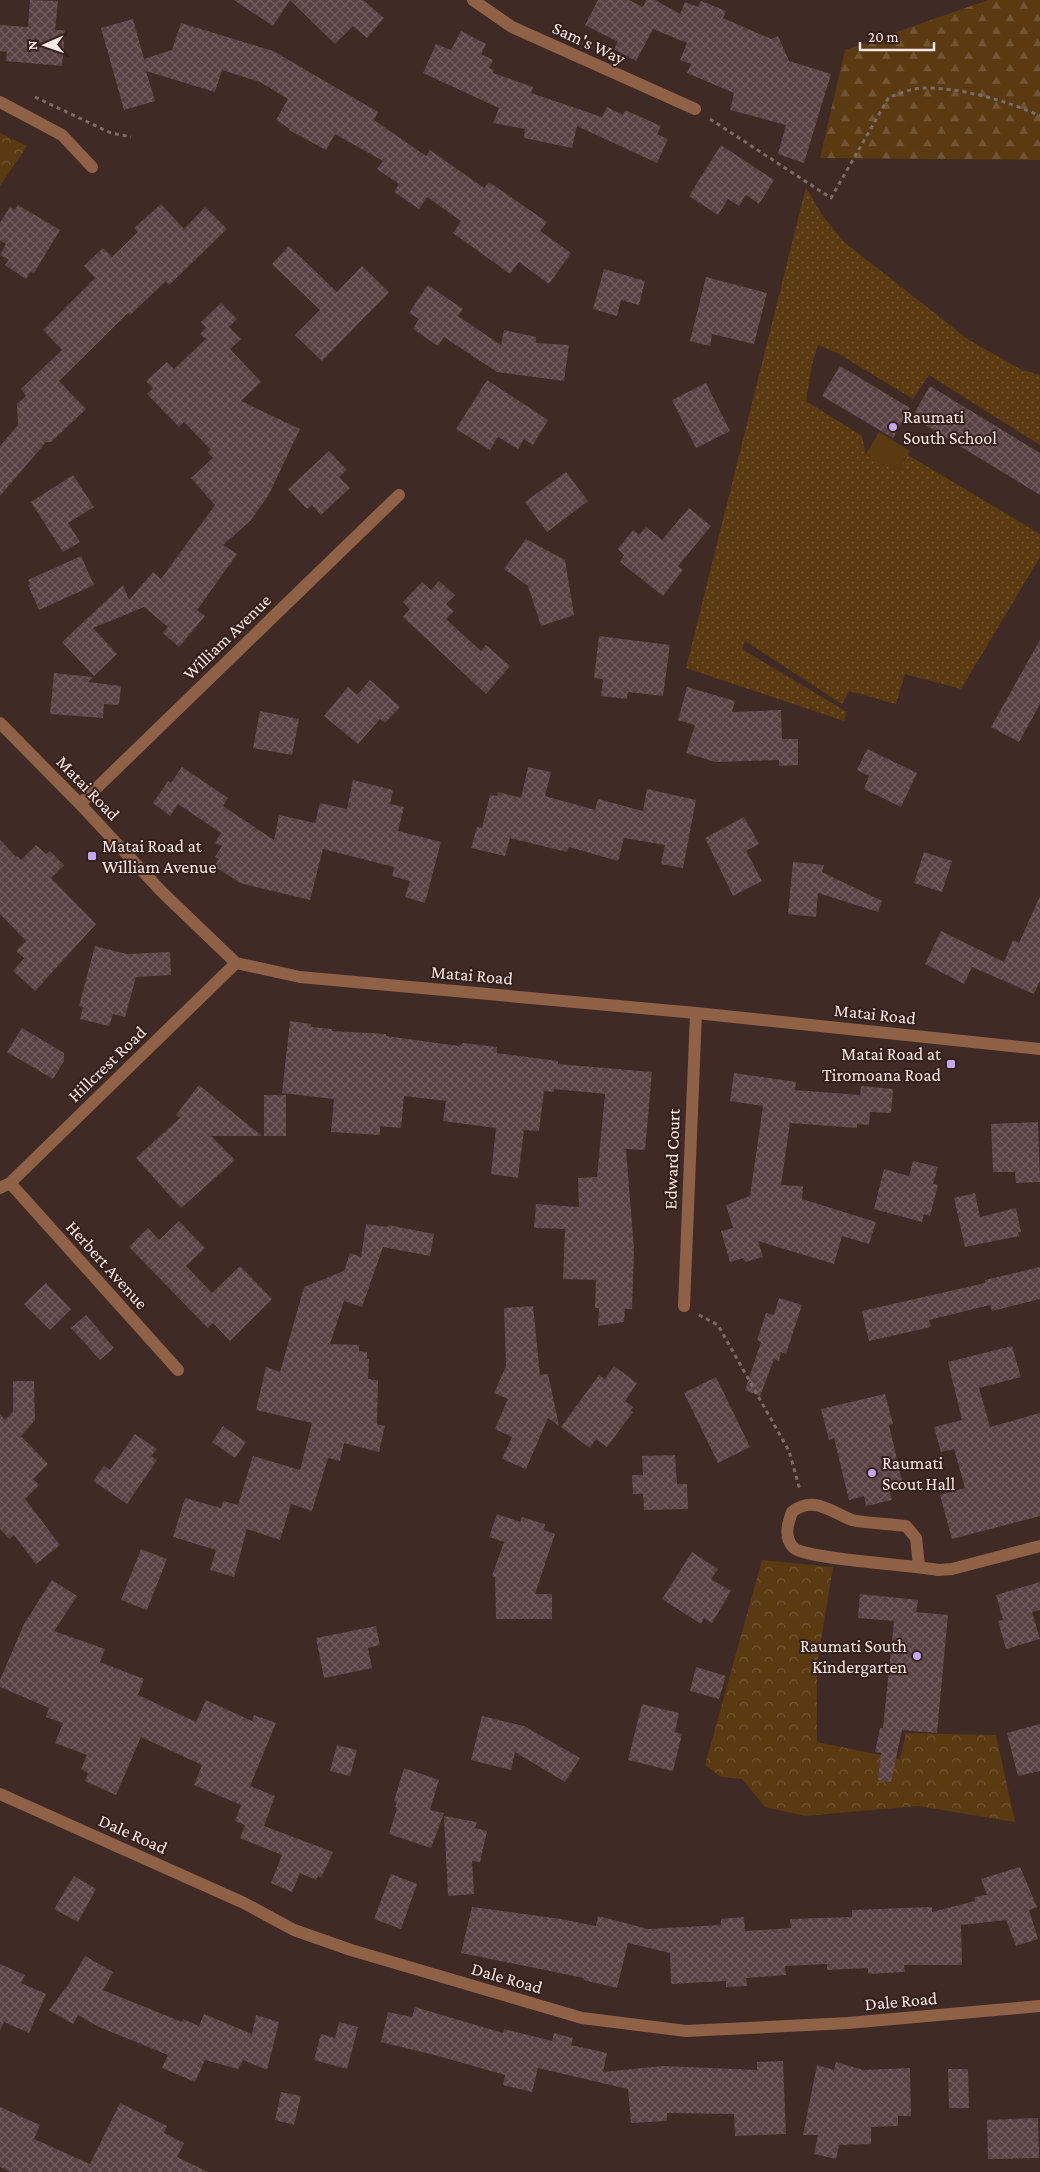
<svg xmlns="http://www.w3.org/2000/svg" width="1040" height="2172" font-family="'Crimson Pro',serif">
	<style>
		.grass { fill: url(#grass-dots) }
		.forest { fill: url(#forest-firs) }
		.park { fill: url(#park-crowns) }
		.garden { fill: #5a3a11 }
		.building { fill: url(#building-cross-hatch) }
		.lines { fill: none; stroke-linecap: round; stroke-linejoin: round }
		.path { stroke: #7e6b67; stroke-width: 3; stroke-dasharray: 4 4; stroke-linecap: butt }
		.minor { stroke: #8f6146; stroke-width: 12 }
		.poi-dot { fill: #c3a7f2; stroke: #35201c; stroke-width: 2 }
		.labels { text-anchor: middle; stroke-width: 4; stroke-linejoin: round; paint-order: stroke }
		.street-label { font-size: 18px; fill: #f7e8e5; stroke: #35201c }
		.poi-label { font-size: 18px; fill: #f7e8e5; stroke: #35201c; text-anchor: start }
	</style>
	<defs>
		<pattern id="grass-dots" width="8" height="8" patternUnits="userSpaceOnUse" patternTransform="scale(1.25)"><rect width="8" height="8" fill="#5a3a11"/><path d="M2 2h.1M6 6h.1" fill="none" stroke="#725634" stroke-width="1.8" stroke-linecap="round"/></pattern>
		<pattern id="forest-firs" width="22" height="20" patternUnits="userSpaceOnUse" patternTransform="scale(1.25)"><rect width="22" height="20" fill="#5a3a11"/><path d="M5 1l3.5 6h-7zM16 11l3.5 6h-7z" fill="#725634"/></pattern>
		<pattern id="park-crowns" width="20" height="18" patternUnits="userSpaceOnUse" patternTransform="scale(1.25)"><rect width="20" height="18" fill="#5a3a11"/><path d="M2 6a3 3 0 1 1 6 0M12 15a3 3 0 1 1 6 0" fill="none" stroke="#725634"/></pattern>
		<pattern id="building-cross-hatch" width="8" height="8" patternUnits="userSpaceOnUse" patternTransform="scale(1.25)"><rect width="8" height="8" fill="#594243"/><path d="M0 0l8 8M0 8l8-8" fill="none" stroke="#725d5e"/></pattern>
	</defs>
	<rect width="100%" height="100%" fill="#3f2a25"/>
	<!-- grass -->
	<path class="grass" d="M806 187 822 215 844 242 969 340 1022 370 1040 375V445L929 375 913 399 839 354 818 345 812 365 806 401 862 436 866 454 897 472 908 455 1040 534V557L961 689 905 674 896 704 849 691 842 704 745 641 742 649 847 712 844 721 686 668Z"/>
	<!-- forest -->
	<path class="forest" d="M988 0H1040V160L820 158 845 50Z"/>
	<!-- park -->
	<path class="park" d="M0 133 27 146 0 186Z
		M762 1560 833 1567 817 1664V1742L900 1759 906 1733 996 1735 1015 1822 918 1806 805 1816 765 1807 742 1779 721 1777 705 1765Z"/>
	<!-- garden -->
	<path class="garden" d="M879 432 910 451 897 472 866 454Z"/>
	<!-- building -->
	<path class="building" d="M30 0 58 1 55 30H65L62 66 6 61 7 52 0 51V25L28 27Z
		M234 0H363L384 18 367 38 353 26 335 44 290 0 273 26Z
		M598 0H629L643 7 646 0H655L680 14 685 2 698 7 701 1 726 11 723 18 771 39 778 36 789 61 831 74 804 163 778 154 786 125 730 110 734 93 687 73 691 64 680 60 687 43 653 29 636 61 614 49 618 42 585 25Z
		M133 19 144 59 172 50 181 23 273 51 378 112 374 120 426 156 430 150 484 188 489 182 547 222 540 231 571 253 549 284 519 262 510 274 453 233 461 221 427 197 419 209 394 192 399 184 377 169 383 161 335 134 326 150 289 130 290 129 276 120 288 99 260 82 222 70 215 92 146 71 155 101 124 110 101 28Z
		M461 31 486 44 481 54 493 60 489 68 494 70 493 73 533 87 531 93 602 117 607 107 623 115 625 110 661 126 657 134 668 139 657 163 577 126 572 148 524 138 525 129 493 123 499 108 423 73 436 44 451 50Z
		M721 145 774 180 759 204 746 195 739 206 728 199 718 215 689 196Z
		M161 204 184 229 205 207 227 229 169 285 166 281 130 315 128 313 59 381 86 409 51 442H46L0 496V446L18 425 17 404 26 396 21 389 62 350 43 330 95 278 84 266 103 248 112 257 138 232 134 228Z
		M18 205 60 230 34 273 31 271 26 279 5 265 9 260 0 255 6 244 0 240V223L10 207 14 210Z
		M289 246 337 292 362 266 389 292 322 361 295 335 320 310 272 264Z
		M604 269 645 281 639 305 621 300 617 316 593 309Z
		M706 277 767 293 754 344 712 334 710 346 690 341Z
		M428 285 463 309 458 316 501 345 504 330 536 337V343L569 345 564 381 497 372 444 337 438 346 413 329 419 319 409 313Z
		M221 303 237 319 229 327 241 339 230 349 261 382 241 401 300 429 268 496 250 521 223 545 237 554 197 610 205 616 179 647 163 633 168 627 144 607 93 628 117 654 94 676 62 642 123 585 129 600 153 572 161 579 215 505 191 478 213 458 208 452 211 450 184 422 179 427 147 394 153 388 146 381 167 362 174 369 206 339 200 334 206 328 201 322Z
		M840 366 910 408 893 438 822 396Z
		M487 380 548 420 533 445 524 439 518 449 498 437 490 450 456 429Z
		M706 383 730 431 696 448 672 400Z
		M930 386 1040 453V495L912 417Z
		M329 451 347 470 339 477 350 488 321 515 312 505 307 509 288 489Z
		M566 472 588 501 547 532 525 502Z
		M73 475 94 507 68 523 80 542 63 552 31 502Z
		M689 508 711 526 678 566 683 570 663 596 620 562 624 555 618 549 633 530 639 535 646 527 662 540Z
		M526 539 565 560 574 615 541 626 528 586 504 569Z
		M81 556 94 585 39 610 28 585 30 584 28 580Z
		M439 581 455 595 446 604 454 611 446 619 481 651 486 645 510 666 486 694 403 617 410 609 403 602 422 582 431 590Z
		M599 636 670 645 663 696 628 692 627 699 601 696 603 679 594 678Z
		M1040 640V704L1019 742 991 727Z
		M54 673 93 677 88 682 121 686 119 705 104 704 103 718 50 714Z
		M370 680 400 707 385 723 380 719 358 744 324 716 348 687 357 695Z
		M687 687 735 701 732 712 781 710 782 739H798V765L779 766V760L715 762 686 753 695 725 678 720Z
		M260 711 299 719 292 755 253 748Z
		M867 749 917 773 901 807 864 789 869 776 857 770Z
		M182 767 228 798 223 806 274 840 279 815 315 823 320 803 347 809 353 780 393 790 390 804 404 807 398 831 441 842 425 903 405 897 410 881 392 876 394 867 323 849 310 900 240 883 214 866 219 859 215 857 222 846 215 843 221 833 178 804 170 816 153 803 168 781 171 783Z
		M528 767 551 772 545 796 595 810 598 799 643 811 647 789 696 800 683 868 661 864 665 845 624 838 618 861 569 847 567 852 510 838 505 856 471 848 477 827 482 828 490 795 497 796 498 792 521 798Z
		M744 817 759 844 746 851 762 881 733 896 705 838Z
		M0 840 16 857 17 856 21 860 36 845 46 854 50 851 64 865 51 878 96 924 35 991 13 971 24 958 16 951 26 941 0 914Z
		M924 852 952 861 942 892 914 883Z
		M793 862 824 865 822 872 882 901 878 912 818 893 816 917 788 914Z
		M1040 896V981L1034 994 972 967 964 984 925 964 941 931 1004 962 1013 940 1019 943Z
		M95 946 127 954 170 952 171 975 136 977 125 1017 113 1014 109 1026 80 1019 83 1007 79 1006Z
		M290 1021 311 1024V1027L332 1029V1031L386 1034V1036L459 1046 463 1043 497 1047V1053L558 1061V1064L652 1072 645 1150 626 1149 634 1249 632 1309H625L624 1322 598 1326 599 1308H595L596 1280 563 1279 565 1229 534 1228 536 1204 579 1207 578 1178 597 1177 605 1094 554 1089V1092L544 1091 539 1131 524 1130 518 1178 491 1174 496 1128 443 1121 446 1101 404 1096 401 1128 380 1126V1135L331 1132 334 1099 282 1093Z
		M22 1028 64 1053V1061L53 1079 7 1052Z
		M734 1073 796 1082 795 1090 860 1095 861 1086 893 1089 891 1113 870 1112 869 1125 857 1124V1128L790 1123 781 1185 803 1186 802 1199 876 1222 869 1244 842 1236 834 1264 758 1241 763 1257 745 1262 743 1258 730 1262 721 1231 733 1228 726 1205 750 1196 763 1106 730 1101Z
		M199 1085 262 1136H211L235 1160 181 1208 136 1158 180 1118 176 1115Z
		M264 1095H286V1136H264Z
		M1038 1122 1040 1182 1016 1183 1015 1172H993L991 1124Z
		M913 1161 938 1167 933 1184 938 1185 930 1216 924 1214 922 1222 874 1209 884 1169 909 1176Z
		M975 1193 980 1217 1016 1208 1021 1232H1018L1019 1236 965 1247 954 1198Z
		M179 1221 205 1248 186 1266 212 1293 240 1266 272 1299 230 1341 213 1323 208 1328 129 1247 148 1228 159 1240Z
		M366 1224 388 1227V1225L434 1234 430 1256 383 1247 362 1307 344 1301 330 1344 359 1345V1351L367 1352V1359H369L368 1379 378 1380 377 1424 385 1426 379 1452 344 1443 340 1461 328 1458 312 1511 291 1504 280 1540 247 1529 234 1577 210 1570 216 1550 173 1537 185 1498 221 1508 223 1501 238 1505 253 1456 300 1470 312 1423 256 1410 266 1367 280 1372 304 1287 344 1271 350 1253 361 1257Z
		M1040 1267V1299L992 1311 990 1305 929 1320 931 1327 869 1341 862 1311 985 1283V1280Z
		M46 1283 71 1309 50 1330 24 1304Z
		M779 1298 802 1305 786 1354 781 1352 779 1361 774 1359 760 1396 745 1390 761 1342 757 1340 766 1313 774 1315Z
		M533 1306 540 1375 548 1374 559 1426 548 1418 526 1469 502 1459 512 1437 495 1429 508 1399 494 1393 506 1366 504 1308Z
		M86 1315 114 1348 100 1360 71 1328Z
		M1012 1346 1021 1377 979 1388 990 1427 1040 1413V1516L952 1539 940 1495 965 1488 954 1449 941 1452 934 1427 962 1420 948 1362Z
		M614 1366 637 1383 625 1401 633 1407 630 1411 633 1412 607 1447 596 1439 590 1448 561 1427 599 1375 605 1379Z
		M716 1377 750 1447 718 1463 684 1393Z
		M13 1381H34L35 1420 21 1436 48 1464 33 1479 39 1485 25 1499 60 1545 36 1564 14 1535 10 1539 0 1529V1414L5 1420 13 1412Z
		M885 1394 893 1424 889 1425 903 1485 889 1489 892 1500 866 1506 864 1496 849 1500 834 1438 829 1440 821 1409Z
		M223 1426 246 1442 235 1458 212 1442Z
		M135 1434 157 1449 151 1456 157 1460 127 1504 93 1481 104 1466 110 1470Z
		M675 1455 677 1484H687L688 1509 644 1510 643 1494H633L632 1475H643L642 1456Z
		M497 1514 520 1522 522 1517 545 1524 544 1530 555 1534 535 1594H552V1619H496L495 1577 492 1576 504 1542 489 1537Z
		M141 1549 167 1559 147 1610 121 1600Z
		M692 1552 718 1569 711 1579 731 1591 712 1623 704 1618 701 1624 662 1599Z
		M52 1580 77 1596 54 1631 105 1649 100 1662 144 1679 138 1695 196 1722 206 1700 252 1721 254 1715 276 1723 250 1786 275 1796 264 1826 333 1852 321 1878 318 1876 316 1880 300 1873 292 1892 271 1883 282 1855 240 1838 245 1825 235 1821 241 1805 194 1785 202 1765 141 1737 116 1795 85 1781 88 1773 81 1769 87 1755 55 1743 63 1723 46 1717 49 1708 0 1687V1680L24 1624Z
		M1040 1582V1610L1032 1612 1040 1639 1006 1649 998 1621 1003 1620 996 1595Z
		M860 1594 918 1600 916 1612 948 1615 937 1733 902 1730 891 1782 878 1780 881 1753 875 1752 880 1728H883L894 1621 858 1618Z
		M376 1626 380 1645 368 1648 372 1668 324 1678 316 1638Z
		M696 1667 726 1676 719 1699 690 1691Z
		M642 1704 679 1713 675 1732 682 1734 673 1771 628 1760Z
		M482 1716 524 1726 580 1758 565 1782 515 1752 511 1770 471 1760Z
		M1040 1724V1771L1018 1776 1007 1733Z
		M337 1745 357 1750 350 1776 330 1771Z
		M404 1768 439 1780 430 1810 444 1813 431 1848 389 1834 397 1808 395 1807 397 1802 394 1801Z
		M444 1816 477 1822 475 1828 487 1831 480 1862 472 1861 474 1894 448 1896Z
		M1020 1867 1037 1907 1029 1910 1038 1939 1016 1946 1006 1920 961 1925 962 1965H904L905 1972 868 1974V1968L827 1970V1964L785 1966 786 1975 746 1978 747 1986 726 1987V1981L671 1984 670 1953 628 1943 617 1988 583 1980 584 1978 461 1953 472 1907 561 1919 596 1926 598 1916 648 1929 721 1925V1919L744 1917 745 1931 791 1928 790 1919 852 1917V1910L932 1907V1912L975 1901 974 1897 987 1895 981 1879Z
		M391 1874 417 1884 401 1929 374 1919Z
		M74 1876 96 1889 78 1922 54 1909Z
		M85 1956 113 1972 103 1990 182 2022 183 2019 199 2026 204 2014 252 2034 256 2015 279 2022 267 2070 243 2060 238 2069 205 2060 195 2082 162 2068 168 2055 99 2027 78 2015 73 2024 49 2010 68 1985Z
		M0 1964 25 1975 21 1983 46 1994 29 2033 4 2022 0 2030Z
		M415 2007 503 2033 504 2029 552 2041 554 2033 573 2038 571 2045 607 2053 603 2072 663 2066 757 2070V2062L783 2061 786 2134 735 2136 734 2114 667 2113V2121L631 2123 628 2089 538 2068 532 2092 503 2085 505 2075 438 2056 381 2042 388 2012 412 2017Z
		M339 2022 358 2027 347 2069 314 2060 321 2034 335 2038Z
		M836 2062 863 2070 910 2068 911 2116H898V2126L871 2127V2144L839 2145 836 2159 814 2154 818 2135H803L817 2065 834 2070Z
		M948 2069H968L969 2108H949Z
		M281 2092 301 2096 294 2125 275 2120Z
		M120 2103 167 2126 164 2133 184 2143 177 2157 208 2172H11L0 2167V2107L40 2125 34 2139 90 2164Z
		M1038 2118 1039 2158 988 2159 987 2120Z"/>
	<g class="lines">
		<!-- path -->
		<path class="path" d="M35 97 111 133 131 137
			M710 119 831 198 889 97C900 94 912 88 923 88 958 87 1009 101 1040 116
			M699 1315 718 1325 789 1451 800 1490"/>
		<!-- minor -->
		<path class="minor" d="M473 0 512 27 695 109
			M0 102 62 135 92 167
			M0 723 80 804 162 892 236 963 300 977 696 1013 1040 1049
			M80 804 399 495
			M10 1183 178 1370
			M0 1188 10 1183 236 963
			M684 1306 696 1013
			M919 1566 916 1538 906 1526C892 1524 863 1523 852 1520 831 1512 813 1495 792 1512 788 1523 783 1538 794 1548 806 1559 913 1565 938 1570L952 1569 1040 1546
			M0 1794 244 1903 294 1930 351 1950 582 2018 686 2031 848 2023 1040 2006"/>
	</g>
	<!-- markers -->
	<g class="poi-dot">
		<circle cx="893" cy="427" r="5"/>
		<rect x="87" y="851" width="10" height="10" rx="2.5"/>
		<rect x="946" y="1059" width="10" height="10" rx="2.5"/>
		<circle cx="872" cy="1473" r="5"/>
		<circle cx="917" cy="1656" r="5"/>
	</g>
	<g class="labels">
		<!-- street labels -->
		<g class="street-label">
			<text transform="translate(589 43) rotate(25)" y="6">Sam's Way</text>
			<text transform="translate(227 637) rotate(-44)" y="6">William Avenue</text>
			<text transform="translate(88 788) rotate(46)" y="6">Matai Road</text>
			<text transform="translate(472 975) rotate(5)" y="6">Matai Road</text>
			<text transform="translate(875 1014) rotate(6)" y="6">Matai Road</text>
			<text transform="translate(107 1064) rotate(-44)" y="6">Hillcrest Road</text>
			<text transform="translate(672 1159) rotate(-88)" y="6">Edward Court</text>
			<text transform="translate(107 1265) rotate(48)" y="6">Herbert Avenue</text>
			<text transform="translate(133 1834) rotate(24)" y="6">Dale Road</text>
			<text transform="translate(507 1978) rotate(16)" y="6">Dale Road</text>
			<text transform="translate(901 2001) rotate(-5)" y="6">Dale Road</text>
		</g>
		<!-- poi labels -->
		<g class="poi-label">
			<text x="903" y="423">Raumati<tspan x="903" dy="21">South School</tspan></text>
			<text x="102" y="852">Matai Road at<tspan x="102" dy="21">William Avenue</tspan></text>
			<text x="941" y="1060" text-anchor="end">Matai Road at<tspan x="941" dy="21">Tiromoana Road</tspan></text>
			<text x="882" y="1469">Raumati<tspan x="882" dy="21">Scout Hall</tspan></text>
			<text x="907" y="1652" text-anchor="end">Raumati South<tspan x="907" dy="21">Kindergarten</tspan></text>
		</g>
	</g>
	<!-- north arrow -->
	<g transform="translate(45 45) rotate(268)" stroke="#35201c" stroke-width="4" paint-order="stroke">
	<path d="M0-4L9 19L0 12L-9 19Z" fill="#f7e8e5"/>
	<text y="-8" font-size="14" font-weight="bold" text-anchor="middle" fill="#f7e8e5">N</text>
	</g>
	<!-- scale -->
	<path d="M860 42v8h74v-8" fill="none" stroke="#f7e8e5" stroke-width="2.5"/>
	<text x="868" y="42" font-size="15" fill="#f7e8e5" stroke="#35201c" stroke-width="4" paint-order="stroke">20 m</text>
</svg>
